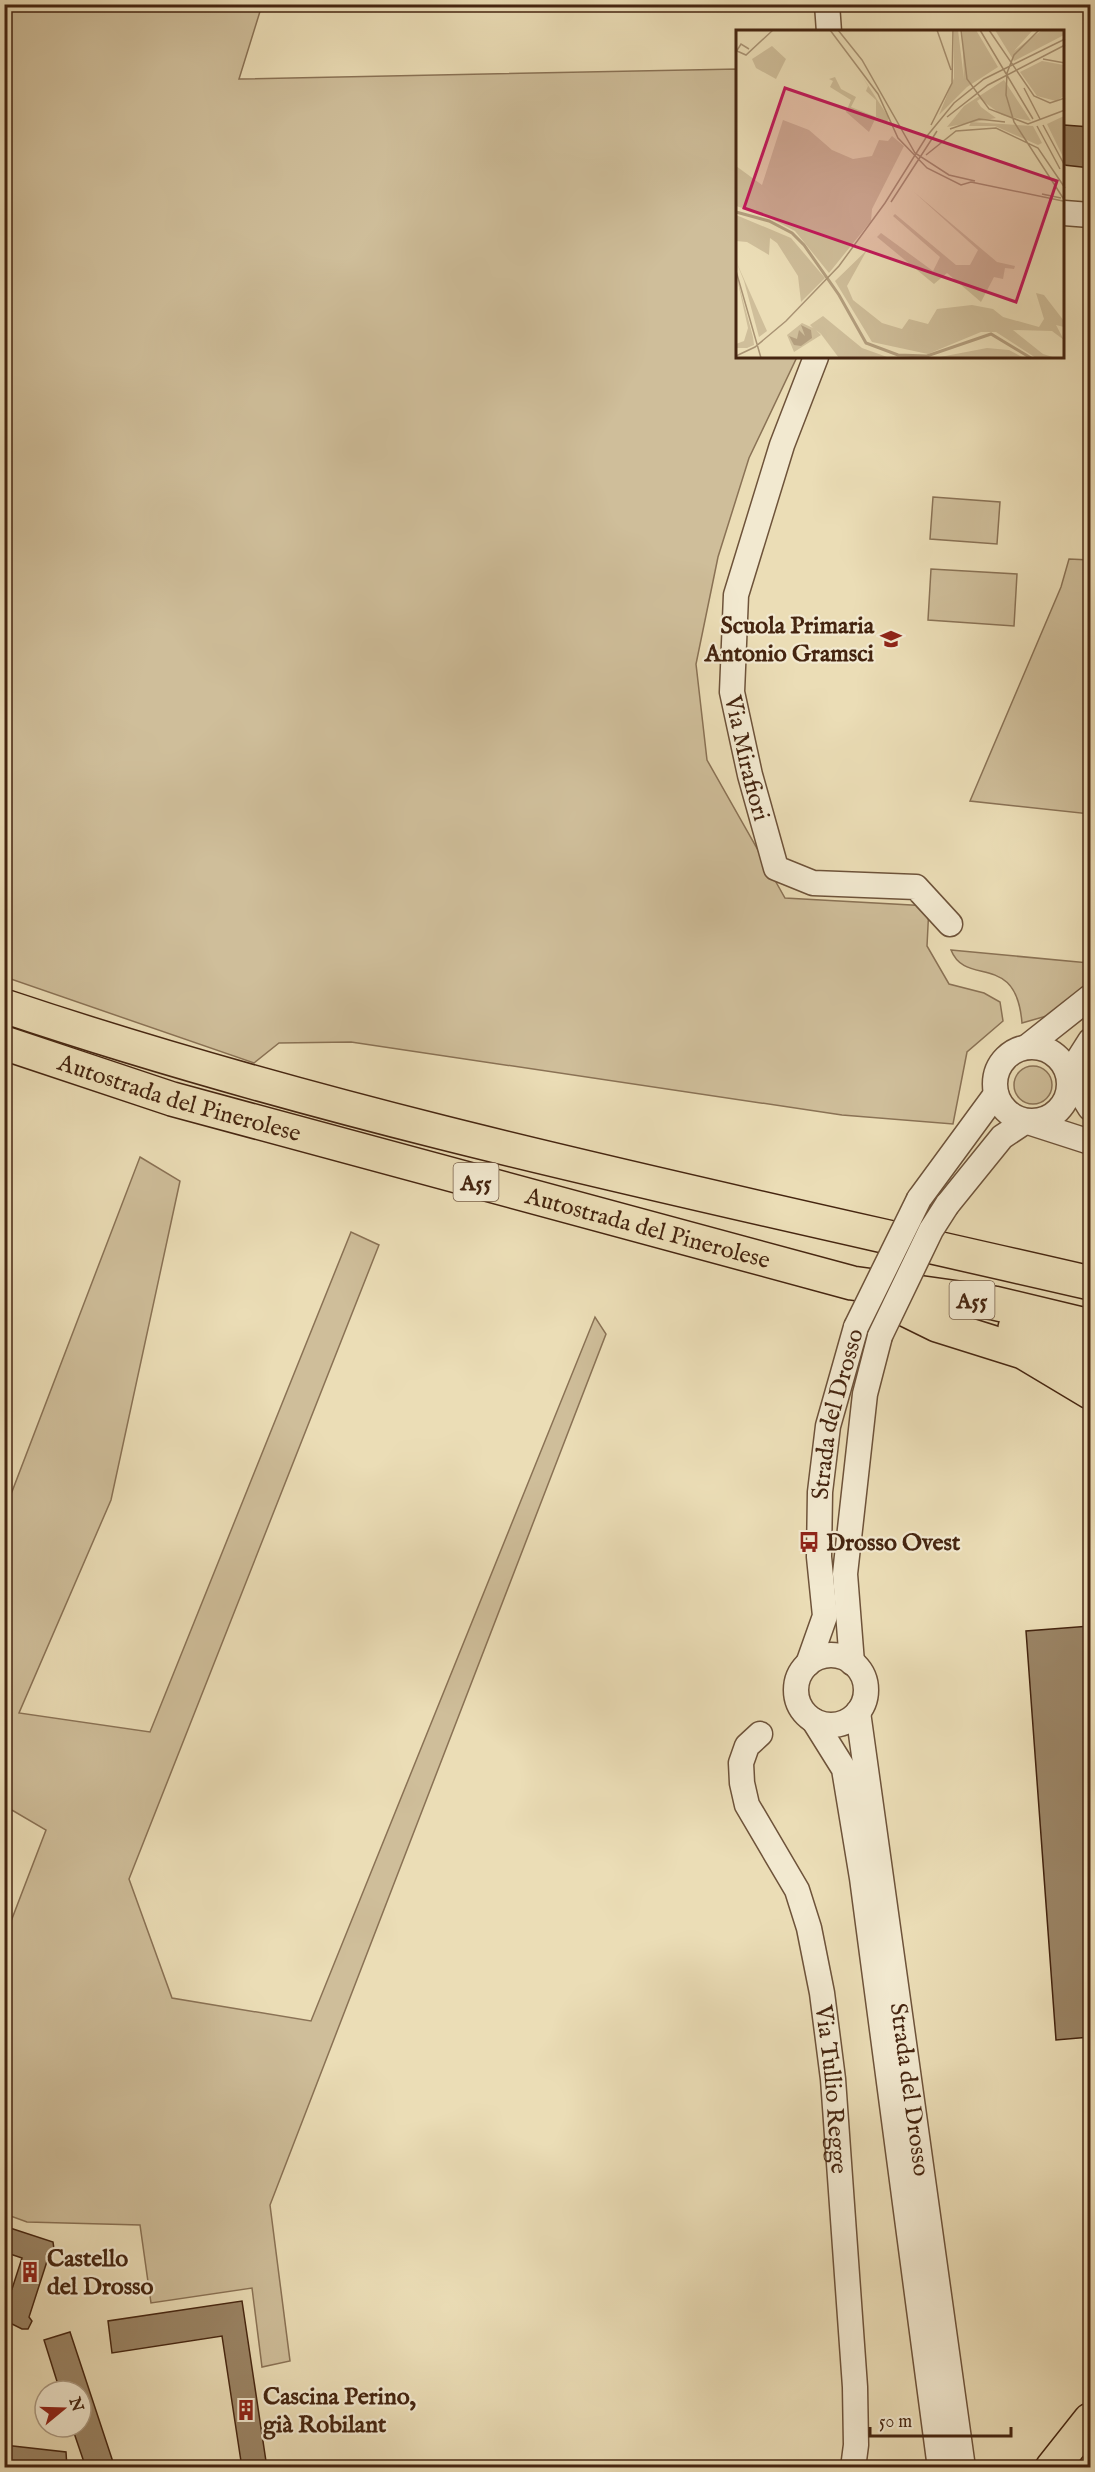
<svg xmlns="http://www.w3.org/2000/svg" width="1095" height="2472" font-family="'IM FELL English',serif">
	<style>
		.green { fill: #cfbe9a; stroke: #8a7255; stroke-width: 1.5 }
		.building { fill: #9b8566; stroke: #452510; stroke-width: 1.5 }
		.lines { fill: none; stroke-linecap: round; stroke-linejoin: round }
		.minor-casing { stroke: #6e533a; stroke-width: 27 }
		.highway-casing { stroke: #452510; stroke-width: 36 }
		.minor { stroke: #f2e9d0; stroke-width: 24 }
		.highway { stroke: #ebddb6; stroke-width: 33 }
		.minor-bridge-casing { stroke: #6e533a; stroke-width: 27; stroke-linecap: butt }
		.minor-bridge { stroke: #f2e9d0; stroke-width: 24 }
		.labels { text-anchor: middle; stroke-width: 4.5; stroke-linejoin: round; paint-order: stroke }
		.shield { fill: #f2e9d0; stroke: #79604a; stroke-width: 1.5 }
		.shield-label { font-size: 22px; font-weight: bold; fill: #452510 }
		.poi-label { font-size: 24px; font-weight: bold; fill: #452510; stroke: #f2e9d0; text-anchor: start }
		.street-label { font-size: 24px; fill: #452510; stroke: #f2e9d0 }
		.inset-river { fill: none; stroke: #b39e7e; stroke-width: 3 }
		.inset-road { fill: none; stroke: #a99374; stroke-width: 1.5 }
		.view { fill: #c2185b; fill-opacity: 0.15; stroke: #c2185b; stroke-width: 3 }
		.inset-edge { fill: none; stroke: #452510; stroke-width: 3 }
	</style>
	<rect width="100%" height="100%" fill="#ebddb6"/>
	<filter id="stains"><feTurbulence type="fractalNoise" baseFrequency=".00333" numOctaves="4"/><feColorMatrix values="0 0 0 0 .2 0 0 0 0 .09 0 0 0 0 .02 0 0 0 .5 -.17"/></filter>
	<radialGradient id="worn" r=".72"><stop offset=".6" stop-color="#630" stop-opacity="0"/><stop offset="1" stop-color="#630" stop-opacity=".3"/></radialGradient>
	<!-- green -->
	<path class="green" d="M5 5H262L239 79 738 69V357H797L749 458 718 557 696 664 707 760 785 898 929 906 927 946 949 984 984 993 1000 1002 1003 1021 967 1052 953 1124 842 1115 351 1042 279 1043 254 1063 5 977Z
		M933 497 1000 502 997 544 930 539Z
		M1069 559 1090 560V814L970 801 1061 587Z
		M931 569 1017 574 1014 626 928 620Z
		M951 950 1089 963 1090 961V981L1050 1015 1022 1023C1016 950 966 988 951 950Z
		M1014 1085a19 19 0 1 1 38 0a19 19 0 1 1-38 0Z
		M140 1157 180 1181 111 1500 19 1713 150 1732 351 1232 379 1245 129 1879 172 1998 311 2021 595 1317 606 1334 270 2205 290 2361 262 2367 252 2288 151 2303 140 2225 27 2222 5 2214V1937L46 1830 5 1806V1510Z"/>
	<!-- building -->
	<path class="building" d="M1064 125 1090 127V168L1064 165Z
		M1090 1626V2037L1056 2040 1026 1631Z
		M4 2226 53 2242 54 2249 50 2252 29 2317 32 2321 28 2329H22L4 2320V2286L12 2289 22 2258 4 2252Z
		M242 2301 267 2468H242L222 2336 112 2353 108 2321Z
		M70 2332 115 2468H86L72 2427H81V2391H60L44 2340Z
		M4 2445 66 2452 67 2468H4Z"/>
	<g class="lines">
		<defs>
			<g id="minor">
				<path d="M827 4 829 32"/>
				<path d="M1064 213 1090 215"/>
				<path id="s1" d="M816 357 782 445 736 595 732 692 750 775 776 868 813 883 916 887 950 924"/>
				<path d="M1028 1046 1090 997"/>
				<circle cx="1032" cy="1084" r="37"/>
				<path d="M1069 1074 1090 1108"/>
				<path d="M1069 1074 1090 1041"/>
				<path d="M1028 1122 1090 1142"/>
				<path d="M919 1199 996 1094"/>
				<path d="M947 1205 1002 1137 1026 1121"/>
				<circle cx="831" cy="1690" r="35"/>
				<path d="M852 1663 845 1574 865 1394 880 1336"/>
				<path id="s2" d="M808 1664 825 1616 819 1557 820 1492 828 1426 856 1327"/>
				<path id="s3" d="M858 1712 963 2468"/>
				<path d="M814 1721 844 1769 862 1878 940 2468"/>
				<path id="s4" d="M760 1734 747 1746 741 1763 742 1783 747 1805 797 1890 809 1928 822 1993 833 2079 855 2387 856 2445 853 2468"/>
			</g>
			<g id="highway">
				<path d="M4 1006C359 1125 727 1199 1090 1283"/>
				<path id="s5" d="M4 1043 172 1099 852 1283 994 1303 1090 1326"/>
				<path d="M878 1296 937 1325 1023 1352 1090 1392"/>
				<path d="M1015 1328 1090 1356"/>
				<path d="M1052 2468 1090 2420"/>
			</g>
		</defs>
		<!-- minor casing -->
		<use href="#minor" class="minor-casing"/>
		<!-- highway casing -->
		<use href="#highway" class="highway-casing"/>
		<!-- minor -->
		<use href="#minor" class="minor"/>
		<!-- highway -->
		<use href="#highway" class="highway"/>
		<defs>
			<path id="minor-bridge" d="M856 1327 919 1199
				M880 1336 931 1230 947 1205"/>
		</defs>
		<!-- minor-bridge casing -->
		<use href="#minor-bridge" class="minor-bridge-casing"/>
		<!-- minor-bridge -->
		<use href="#minor-bridge" class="minor-bridge"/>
	</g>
	<!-- icons -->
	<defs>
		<symbol id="school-bare" viewBox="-9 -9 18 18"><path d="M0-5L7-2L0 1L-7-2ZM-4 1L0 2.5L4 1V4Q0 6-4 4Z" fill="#8f2418" stroke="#f2e9d0" stroke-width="2.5" paint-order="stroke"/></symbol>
		<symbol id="bus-bare" viewBox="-9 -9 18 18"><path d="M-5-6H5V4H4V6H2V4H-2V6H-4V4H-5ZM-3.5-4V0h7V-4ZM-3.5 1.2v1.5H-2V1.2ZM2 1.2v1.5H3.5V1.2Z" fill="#8f2418" stroke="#f2e9d0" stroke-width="2.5" paint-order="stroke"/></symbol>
		<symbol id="building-bare" viewBox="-9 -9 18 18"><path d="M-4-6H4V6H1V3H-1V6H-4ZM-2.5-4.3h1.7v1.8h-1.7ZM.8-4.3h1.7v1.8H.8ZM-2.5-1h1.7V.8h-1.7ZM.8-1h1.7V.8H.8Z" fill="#8f2418" stroke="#f2e9d0" stroke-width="2.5" paint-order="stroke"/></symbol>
	</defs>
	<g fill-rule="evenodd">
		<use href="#school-bare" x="876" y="624" width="30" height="30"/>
		<use href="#bus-bare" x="794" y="1527" width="30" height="30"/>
		<use href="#building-bare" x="15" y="2257" width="30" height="30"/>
		<use href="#building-bare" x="231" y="2395" width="30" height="30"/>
	</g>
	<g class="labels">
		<!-- shield labels -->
		<g class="shield">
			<rect x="453.5" y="1163" width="45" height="38" rx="4.5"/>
			<rect x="949.5" y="1281" width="45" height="38" rx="4.5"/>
		</g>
		<g class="shield-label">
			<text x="476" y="1190">A55</text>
			<text x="972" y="1308">A55</text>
		</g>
		<!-- poi labels -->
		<g class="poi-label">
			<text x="874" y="633" text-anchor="end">Scuola Primaria<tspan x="874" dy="28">Antonio Gramsci</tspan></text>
			<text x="826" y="1550">Drosso Ovest</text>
			<text x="47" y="2266">Castello<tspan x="47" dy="28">del Drosso</tspan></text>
			<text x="263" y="2404">Cascina Perino,<tspan x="263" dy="28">già Robilant</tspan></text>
		</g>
		<!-- street labels -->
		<g class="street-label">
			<text dy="8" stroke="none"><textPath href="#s1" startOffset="416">Via Mirafiori</textPath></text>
			<text dy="8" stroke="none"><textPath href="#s5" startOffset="184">Autostrada del Pinerolese</textPath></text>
			<text dy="8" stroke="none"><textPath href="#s5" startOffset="670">Autostrada del Pinerolese</textPath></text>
			<text dy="8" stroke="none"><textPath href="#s2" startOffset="255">Strada del Drosso</textPath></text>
			<text dy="8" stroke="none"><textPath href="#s4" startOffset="380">Via Tullio Regge</textPath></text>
			<text dy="8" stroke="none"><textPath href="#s3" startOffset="381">Strada del Drosso</textPath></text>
		</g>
	</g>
	<!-- overview -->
	<g transform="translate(736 30)">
		<rect width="328" height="328" fill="#ebddb6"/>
		<path d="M218 0H222L228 49 226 0H240L262 37 231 57 203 85 218 48ZM259 0H297L278 21 306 0H328V5L278 31ZM36 16 50 29 40 49 20 38 16 29ZM306 31 328 35V66L320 71 301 66 284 42ZM126 46 153 88 151 92 140 87 133 102 110 82 115 70 94 57 97 51 93 49 99 47 105 59 120 67 115 77 140 87V70L130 61 132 56ZM268 50 295 91 266 85 244 69 241 71 245 77 260 88 211 97 228 76ZM328 86V129L311 94ZM47 90 73 100 96 120 117 129 136 126 143 110 152 111 156 106 168 116 136 179 135 191 93 243 59 201 28 185 0 176V136L26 155ZM235 92 297 96 306 113 302 115 259 96H233ZM178 162 261 232 279 236 278 239 269 238 267 249 258 247 245 272 211 243 198 254 141 207 145 203 197 241 204 227 157 186 159 184 220 235H234L242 220ZM0 185 55 208 89 248 65 272 62 246 41 213 34 208 33 225 11 212 0 211ZM131 220 111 256 117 270 146 293 166 299 173 289 192 294 201 279 236 275 257 279 267 287 303 297 308 289 300 263 308 265 328 291V297L320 295 328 310 316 301 277 300 307 324 320 328H300L260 302H245L192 324 136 312 99 251ZM0 231 31 301 23 307 8 251ZM0 244 17 307 18 315 11 318H0V314L8 311 12 298ZM87 286 126 318 154 328H103L85 304 80 300 85 305 58 322 51 305 66 293 77 298 74 295ZM251 318 273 320 288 328H199Z" fill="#cfbe9a"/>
		<path d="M65 295 75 300 76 308 65 316 58 315 53 306 61 309 63 300 69 306Z" fill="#b39e7e"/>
		<path class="inset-river" d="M0 182 33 191 56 203 68 215 103 265 130 313 162 325 191 326 255 304 295 328"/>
		<path class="inset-road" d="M94 0 142 64 162 108 191 138 225 155 235 152 327 171M102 0 126 30 179 123 213 145 239 151M201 0 215 40M225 0 231 49 253 79 292 94 329 80M244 0 297 89M253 0 298 66 314 73 329 68M303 0 278 25 271 43 270 65 278 92 329 171M1 21 10 25 37 0M0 22 5 14 13 19M307 29 329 33M288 58 304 89M211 87 252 55 329 15M195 95 216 53 217 0M307 95 329 136M301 96 324 139M214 99 243 89 269 92M190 125 220 101 260 98 302 118 329 158M306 164 325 168M155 172 201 101M0 241 25 328M0 326 19 317 50 291 103 236 149 173 191 106 218 73 248 49 329 9"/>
		<path class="view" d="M49 58 321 151 280 272 8 178Z"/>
		<rect width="328" height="328" class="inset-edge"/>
	</g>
	<!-- margin -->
	<rect width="1095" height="2472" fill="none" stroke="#ebddb6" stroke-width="24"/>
	<rect x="6" y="6" width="1083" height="2460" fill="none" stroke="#452510" stroke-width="3"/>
	<rect x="12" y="12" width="1071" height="2448" fill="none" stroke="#452510" stroke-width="1.5"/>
	<!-- north arrow -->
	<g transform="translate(63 2409) rotate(71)"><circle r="28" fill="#f2e9d0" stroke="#ad9b83" stroke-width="1.5"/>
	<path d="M0-4.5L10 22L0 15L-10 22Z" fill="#8f2418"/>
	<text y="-9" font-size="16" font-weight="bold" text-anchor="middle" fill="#452510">N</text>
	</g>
	<!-- scale -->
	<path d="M870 2427v9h141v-9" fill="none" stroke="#452510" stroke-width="3"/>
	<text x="879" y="2427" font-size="18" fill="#452510" stroke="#f2e9d0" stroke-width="4.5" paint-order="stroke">50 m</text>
	<rect width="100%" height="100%" filter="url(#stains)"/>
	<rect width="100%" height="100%" fill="url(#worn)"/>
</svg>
